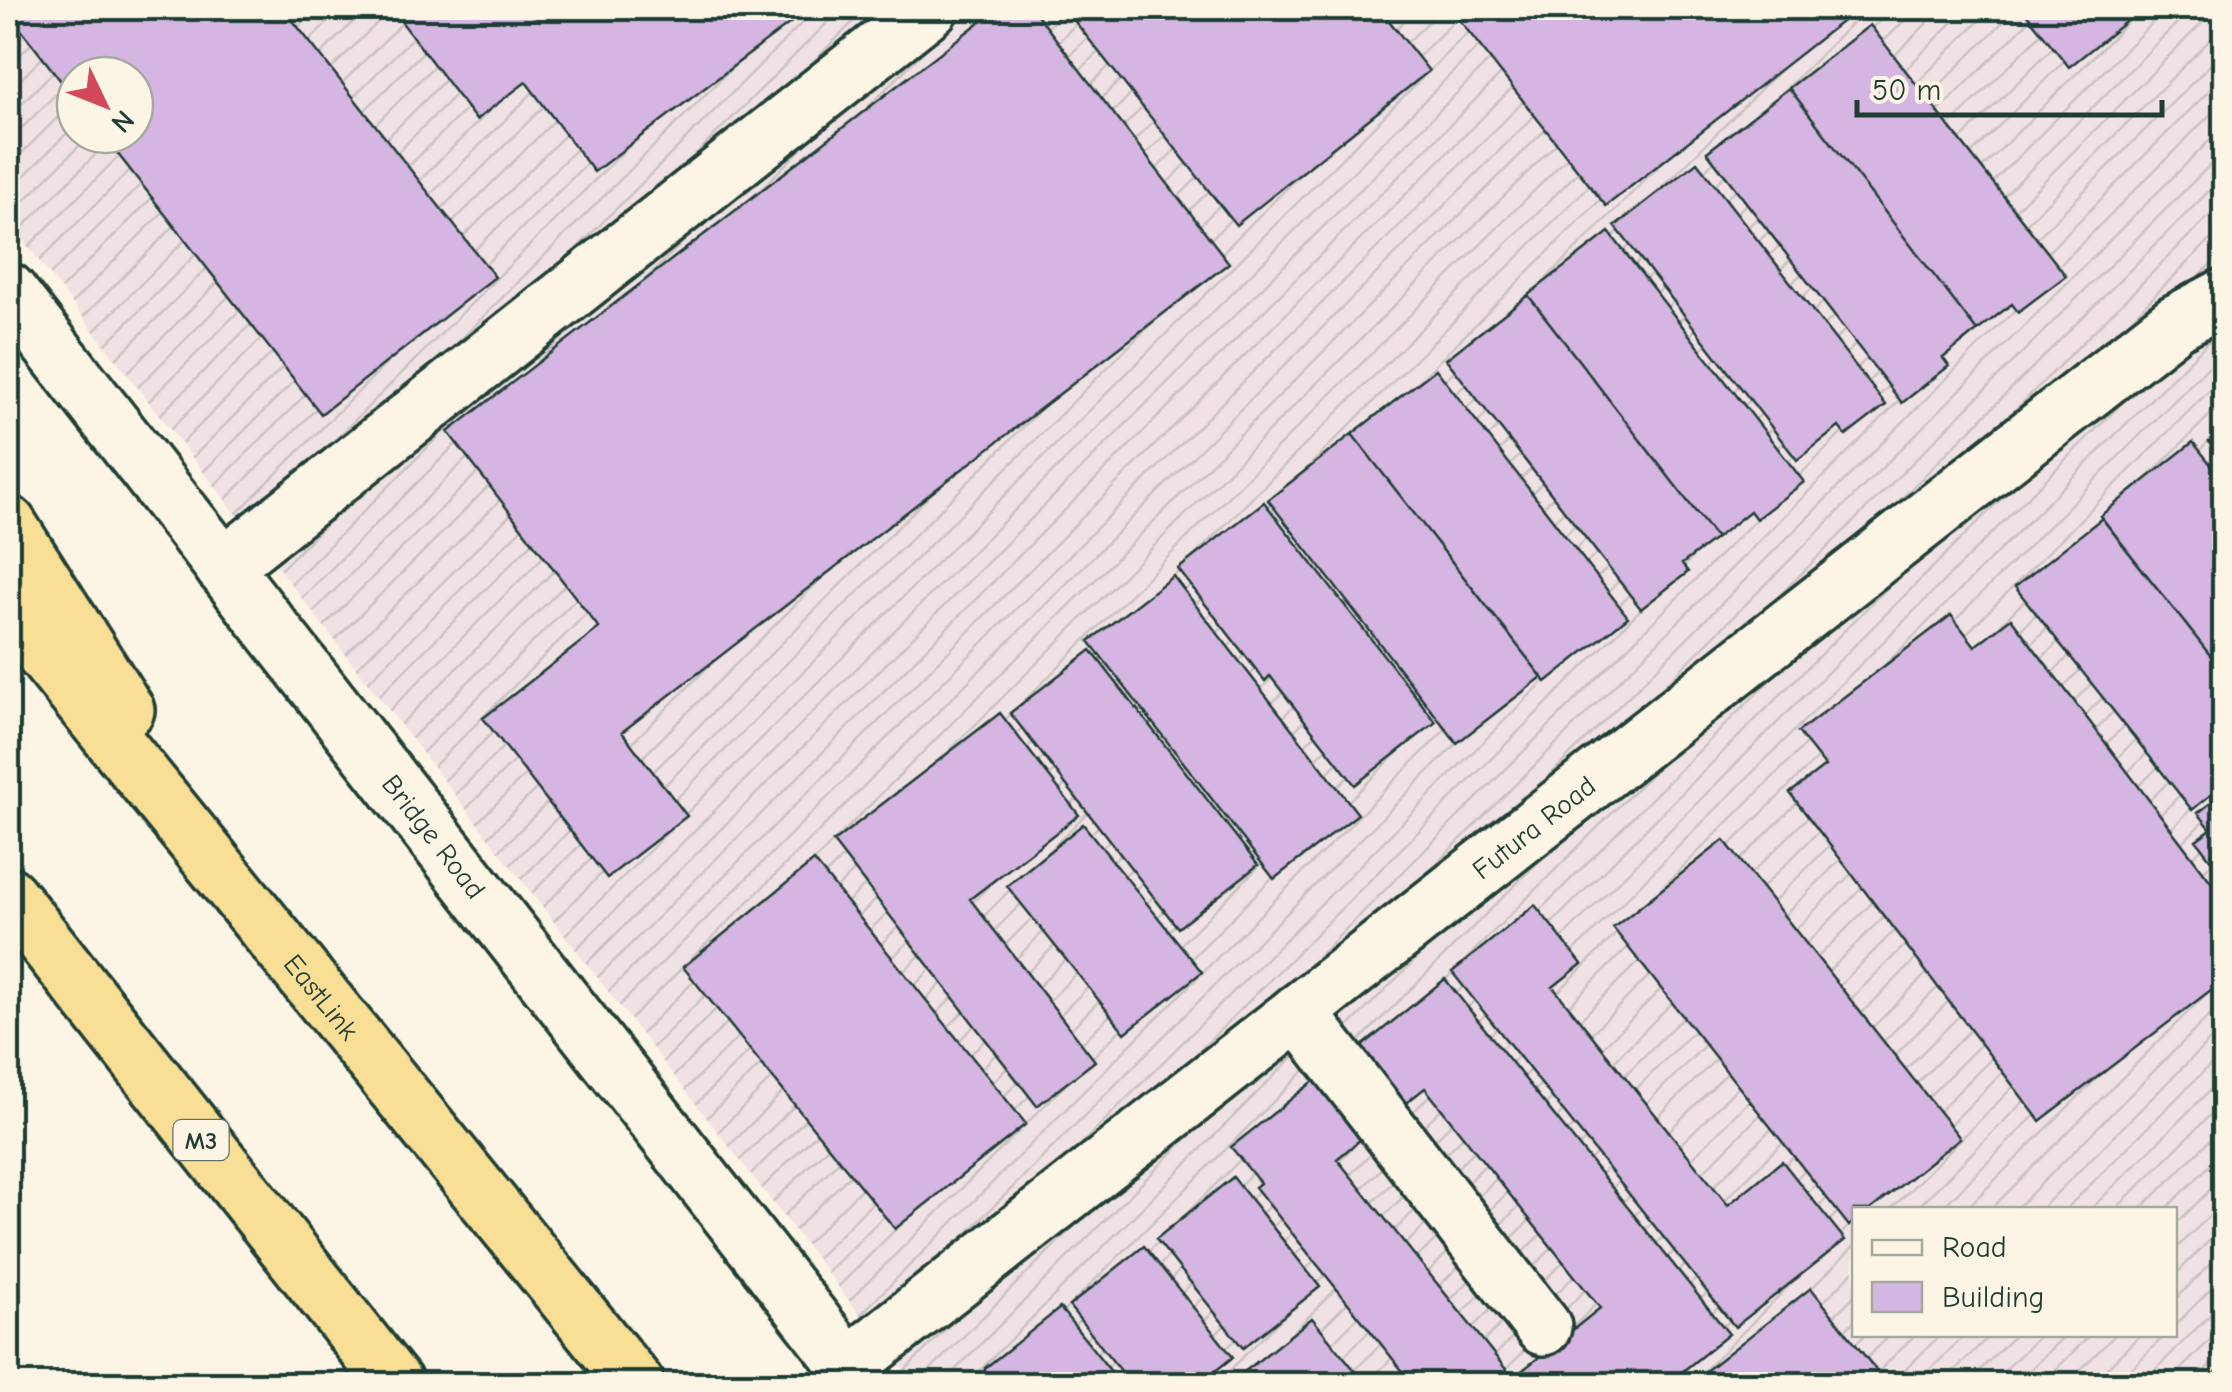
<svg xmlns="http://www.w3.org/2000/svg" width="2232" height="1392" font-family="'Comic Neue',sans-serif">
	<style>
		.industrial { fill: url(#industrial-furrows); fill-rule: evenodd }
		.building { fill: #d5b5e1; stroke: #1f3d34; stroke-width: 2.5 }
		.lines { fill: none; stroke-linecap: round; stroke-linejoin: round }
		.minor-casing { stroke: #1f3d34; stroke-width: 62 }
		.highway-casing { stroke: #1f3d34; stroke-width: 62 }
		.path { stroke: #1f3d34; stroke-width: 6; stroke-dasharray: 8 8; stroke-linecap: butt }
		.minor { stroke: #fcf5e5; stroke-width: 55 }
		.highway { stroke: #f9df96; stroke-width: 55 }
		.labels { text-anchor: middle; stroke-width: 9; stroke-linejoin: round; paint-order: stroke }
		.shield { fill: #fcf5e5; stroke: #617469; stroke-width: 2.5 }
		.shield-label { font-size: 25px; font-weight: bold; fill: #1f3d34 }
		.street-label { font-size: 28px; fill: #1f3d34; stroke: #fcf5e5 }
	</style>
	<defs>
		<pattern id="industrial-furrows" width="10" height="10" patternUnits="userSpaceOnUse" patternTransform="scale(2.5)"><rect width="10" height="10" fill="#f0e2e4"/><path d="M-1 1l2-2M0 10L10 0M9 11l2-2" fill="none" stroke="#cdc3c4"/></pattern>
	</defs>
	<rect width="100%" height="100%" fill="#fcf5e5"/>
	<filter id="ink" filterUnits="userSpaceOnUse"><feTurbulence type="fractalNoise" baseFrequency=".01" numOctaves="2"/><feDisplacementMap in="SourceGraphic" scale="20" xChannelSelector="R" yChannelSelector="G"/><feConvolveMatrix kernelMatrix="1 2 1 2 8 2 1 2 1" color-interpolation-filters="sRGB"/></filter>
	<g filter="url(#ink)">
		<!-- industrial -->
		<path class="industrial" d="M8 8H2224V1384H914L8 221ZM75 75H135V135H75ZM1854 1210H2174V1334H1854Z"/>
		<!-- building -->
		<path class="building" d="M8 8H283L495 277 321 414 103 135H135V75H75V99L8 13Z
			M391 8H810L594 172 526 82 476 120Z
			M998 8H1032L1229 263 622 732 687 816 607 878 483 718 599 628 448 432Z
			M1067 8H1379L1429 71 1236 225 1065 9Z
			M1450 8H1859L1606 206Z
			M2022 8H2143L2069 67Z
			M1870 25 2066 276 2018 312 2012 304 1977 331 1789 88Z
			M1789 88 1977 331 1943 358 1949 366 1902 403 1707 152Z
			M1697 162 1886 405 1846 436 1839 427 1797 460 1615 226Z
			M1609 232 1804 482 1756 519 1750 511 1716 538 1528 295Z
			M1528 295 1716 538 1682 564 1688 572 1641 609 1446 359Z
			M1436 369 1628 617 1546 682 1352 434Z
			M2224 430V461L2209 442Z
			M1352 434 1542 677 1457 743 1268 500Z
			M2193 442 2224 481V673L2100 516Z
			M1264 502 1436 722 1355 785 1270 676 1265 681 1178 569Z
			M2102 518 2224 673V784L2192 810 2015 587Z
			M1173 576 1358 814 1274 879 1089 641Z
			M1951 615 1975 646 2011 618 2224 899V980L2040 1121 1790 793 1825 766 1798 732Z
			M1091 650 1258 865 1178 928 1010 713Z
			M1000 713 1079 815 970 899 1095 1061 1037 1106 833 842Z
			M2224 792V877L2196 840 2211 829 2198 813Z
			M1083 824 1202 972 1125 1033 1007 886Z
			M1724 840 1960 1138 1870 1210H1854V1222L1849 1226 1613 928Z
			M814 861 1026 1124 895 1229 683 967Z
			M1535 905 1582 964 1553 987 1728 1205 1782 1161 1845 1240 1735 1327 1452 972Z
			M1445 979 1729 1334 1667 1384H1413L1255 1187 1260 1183 1231 1147 1315 1080 1361 1139 1337 1159 1513 1378 1600 1308 1425 1088 1406 1103 1361 1047Z
			M1233 1177 1320 1287 1243 1348 1156 1239Z
			M1144 1246 1233 1357 1199 1384H1131L1069 1306Z
			M1811 1288 1887 1384H1689Z
			M1060 1308 1121 1384H983L985 1368Z
			M1312 1318 1366 1384H1229Z
			M2224 1367V1384H2201Z"/>
		<g class="lines">
			<defs>
				<g id="minor">
					<path id="s1" d="M8 291 862 1384"/>
					<path d="M223 567 930 8"/>
					<path d="M1298 1012 1543 1327"/>
					<path id="s2" d="M848 1366 2175 323 2224 297"/>
				</g>
				<g id="highway">
					<path d="M8 524 126 710"/>
					<path id="s3" d="M8 610 636 1384"/>
					<path d="M8 895 395 1384"/>
				</g>
			</defs>
			<!-- minor casing -->
			<use href="#minor" class="minor-casing"/>
			<!-- highway casing -->
			<use href="#highway" class="highway-casing"/>
			<!-- path -->
			<path class="path" d="M252 1379 257 1384"/>
			<!-- minor -->
			<use href="#minor" class="minor"/>
			<!-- highway -->
			<use href="#highway" class="highway"/>
		</g>
	</g>
	<g class="labels">
		<!-- shield labels -->
		<rect class="shield" x="173.5" y="1120" width="55" height="40" rx="8"/>
		<g class="shield-label">
			<text x="201" y="1149">M3</text>
		</g>
		<!-- street labels -->
		<g class="street-label">
			<text dy="10" stroke="none"><textPath href="#s2" startOffset="872">Futura Road</textPath></text>
			<text dy="10" stroke="none"><textPath href="#s1" startOffset="692">Bridge Road</textPath></text>
			<text dy="10" stroke="none"><textPath href="#s3" startOffset="498">EastLink</textPath></text>
		</g>
	</g>
	<!-- margin -->
	<rect width="2232" height="1392" fill="none" stroke="#fcf5e5" stroke-width="40"/>
	<rect x="20" y="20" width="2192" height="1352" fill="none" stroke="#1f3d34" stroke-width="4" filter="url(#ink)"/>
	<!-- legend -->
	<rect x="1852" y="1207" width="325" height="130" fill="#fcf5e5" stroke="#a4ab9e" stroke-width="2.5"/>
	<rect x="1872" y="1240" width="50" height="15" fill="#fcf5e5" stroke="#a4ab9e" stroke-width="2.5"/>
	<text x="1942" y="1257" font-size="30" fill="#1f3d34">Road</text>
	<rect x="1872" y="1282" width="50" height="30" fill="#d5b5e1" stroke="#a4ab9e" stroke-width="2.5"/>
	<text x="1942" y="1307" font-size="30" fill="#1f3d34">Building</text>
	<!-- north arrow -->
	<g transform="translate(105 105) rotate(133)"><circle r="48" fill="#fcf5e5" stroke="#a4ab9e" stroke-width="2.5"/>
	<path d="M0-8L18 38L0 25L-18 38Z" fill="#d1495b"/>
	<text y="-15" font-size="28" font-weight="bold" text-anchor="middle" fill="#1f3d34">N</text>
	</g>
	<!-- scale -->
	<path d="M1857 100v15h305v-15" fill="none" stroke="#1f3d34" stroke-width="5"/>
	<text x="1872" y="100" font-size="30" fill="#1f3d34" stroke="#fcf5e5" stroke-width="8" paint-order="stroke">50 m</text>
</svg>
